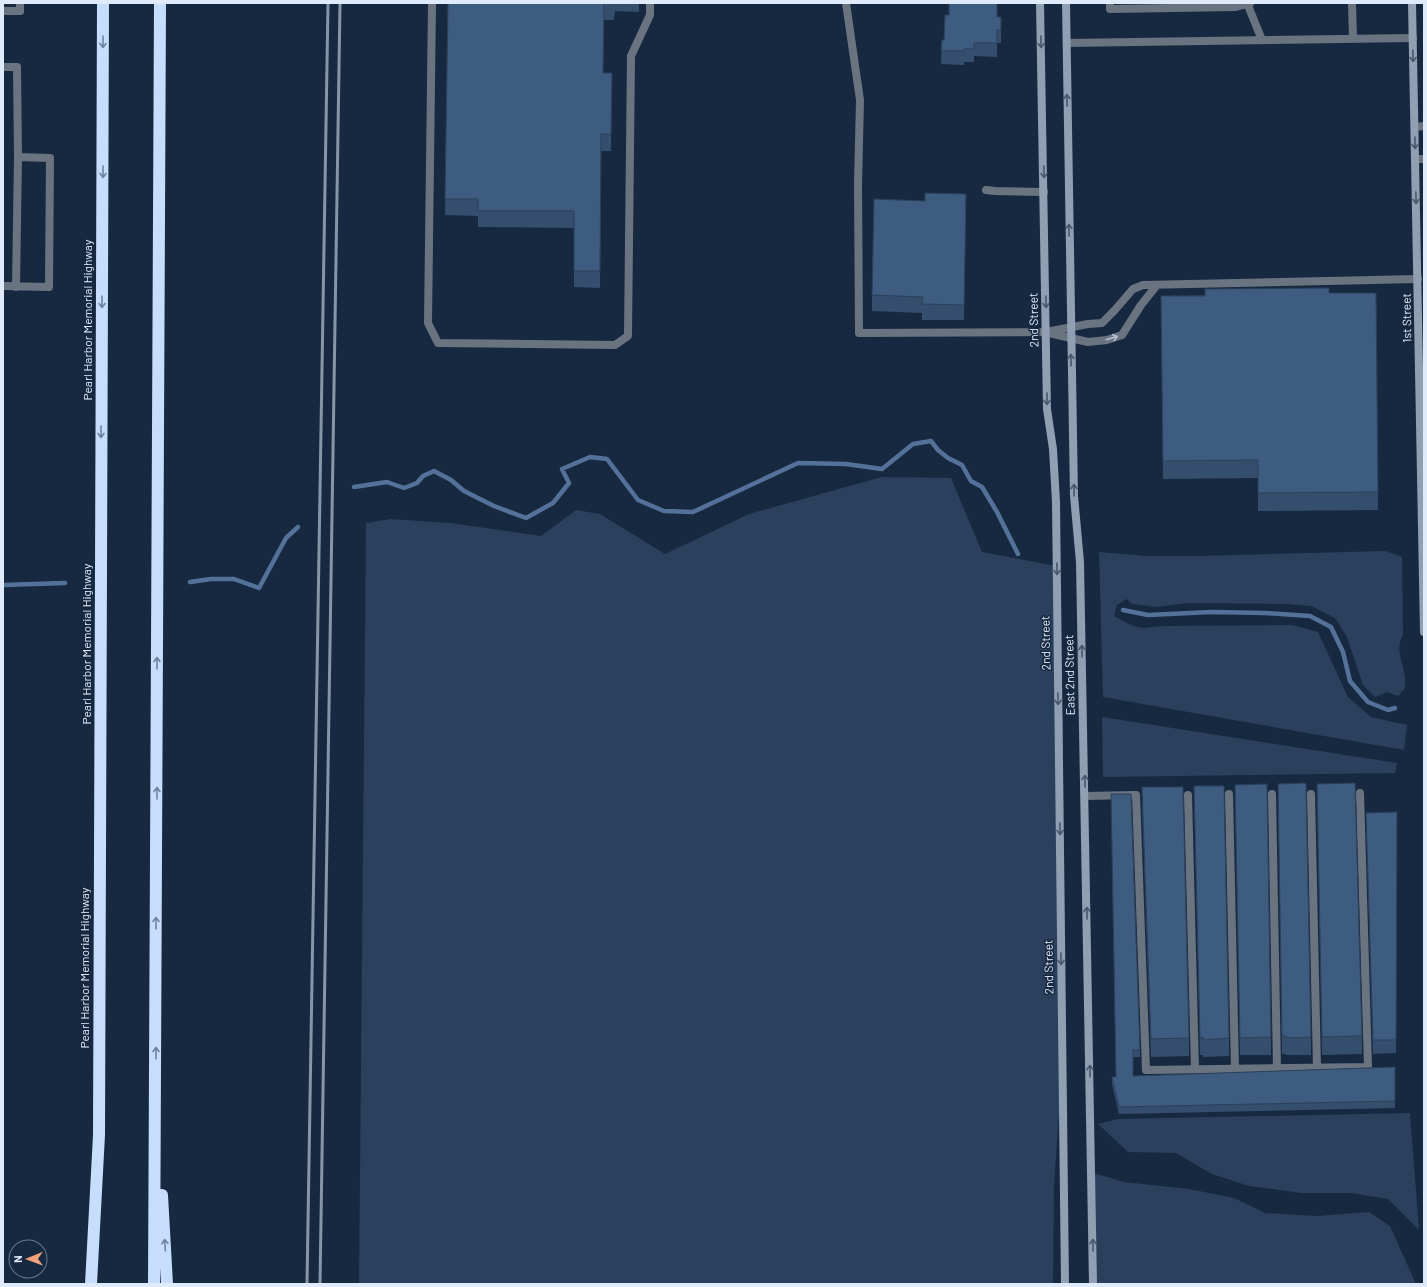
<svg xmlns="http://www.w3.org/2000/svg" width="1427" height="1287" font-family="Barlow,sans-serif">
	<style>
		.green { fill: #2a405d }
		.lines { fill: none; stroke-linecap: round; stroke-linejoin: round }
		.stream { stroke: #547299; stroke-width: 4.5 }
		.lane { stroke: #6a7480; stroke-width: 8 }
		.street { stroke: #6a7480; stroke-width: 8 }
		.secondary { stroke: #909fb2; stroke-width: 8 }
		.highway { stroke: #c6defc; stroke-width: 12 }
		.rail { stroke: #8795a8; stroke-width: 3 }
		.wall { fill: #354e6e }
		.building { fill: #3e5b80; stroke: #2b405a }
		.oneway { stroke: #6e849e }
		.oneway2 { stroke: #47586e }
		.oneway3 { stroke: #b6c1d0 }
		.labels { text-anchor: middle; stroke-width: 3; stroke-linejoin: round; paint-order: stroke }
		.street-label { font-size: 12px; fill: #dfebfb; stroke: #172940 }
	</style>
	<rect width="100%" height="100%" fill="#172940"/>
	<!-- green -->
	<path class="green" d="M882 477 951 478 982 552 1056 566 1054 627 1063 723V832L1061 1084 1054 1186 1053 1284H359L366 523 390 519 450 523 541 536 576 510 600 514 665 554 749 514Z
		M1385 551 1402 557 1403 635C1395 649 1402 658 1404 672 1405 677 1405 683 1405 688L1398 696 1387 692 1375 697 1363 685 1347 637 1335 618 1311 606 1287 604 1187 603 1157 607 1132 604 1127 599 1117 605 1114 616 1131 625 1142 628 1164 626 1292 625 1318 632 1348 697 1371 717 1407 725 1404 750 1103 697 1099 552 1146 556H1197Z
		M1102 717 1397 763 1395 773 1103 777Z
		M1410 1113 1419 1230 1388 1199 1351 1193H1302L1249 1186 1212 1174 1176 1153 1128 1152 1098 1124 1118 1119Z
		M1094 1173 1124 1182 1189 1189 1234 1198 1265 1213 1317 1216 1369 1212 1390 1226 1416 1284H1092Z"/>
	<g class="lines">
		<!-- stream -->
		<path class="stream" d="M354 487 387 482 404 488 417 483 423 476 434 471 451 480 464 491 494 506 526 518 553 503 569 483 562 469 590 457 607 459 638 500 664 511 693 512 798 463 846 464 882 469 913 444 931 441 938 450 948 458 962 465 971 481 982 487 997 512 1018 554
			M190 582 211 579H234L259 588 286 538 298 527
			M3 585 65 583
			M1123 610 1148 615 1211 612 1265 613 1310 616 1331 627 1343 652 1350 681 1368 702 1388 710 1395 708"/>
		<!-- lane -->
		<path class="lane" d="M20 3V11
			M432 3 428 323 438 343 615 345 628 336 631 56 650 15V3
			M846 3 860 100 858 184 859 333 1046 332 1088 324 1102 323 1114 311 1133 289 1143 285 1418 279
			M1110 3V9L1236 7 1250 3
			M1247 3 1262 40
			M1352 3 1353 39
			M1067 43 1413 38
			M3 67H17L18 157 50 158 49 287 3 286
			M986 190 995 191 1044 192
			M16 287 18 157
			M1049 333 1088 342 1107 340 1122 335 1141 305 1157 285
			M1229 794 1235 1069
			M1272 794 1277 1068
			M1311 794 1317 1068
			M1188 795 1195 1070
			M1085 796 1136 795 1146 1070 1368 1067 1360 793"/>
		<!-- street -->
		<path class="street" d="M3 11H20
			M1415 127 1424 126
			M1415 159H1424"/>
		<!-- secondary -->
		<path class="secondary" d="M1040 3 1047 409 1053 449 1056 502 1065 1284
			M1066 3 1074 496 1080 562 1093 1284
			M1412 3 1424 632"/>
		<!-- highway -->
		<path class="highway" d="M162 1195 167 1284
			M91 1284 99 1135 103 3
			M154 1284 160 3"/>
		<!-- rail -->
		<path class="rail" d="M307 1284 328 3
			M320 1284 340 3"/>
	</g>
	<!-- wall -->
	<path class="wall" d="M448 3H639V12L615 11 614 20H604L603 73H612L611 151H601L600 288 574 287V228L478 227V216L445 215Z
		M997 17 1001 30V43H997V57L974 56V62H964V65L941 64 942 40H944Z
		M966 209 964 320H922V313L872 311V295Z
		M1376 293 1378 510 1258 511V478L1163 479 1161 296Z
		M1278 784 1311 1037V1055H1286V1054H1282Z
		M1317 784 1362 1036V1054L1322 1055Z
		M1235 785 1271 1037V1055H1240Z
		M1194 786 1229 1038V1056L1203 1057V1055H1200Z
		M1142 787 1189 1038V1056L1151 1057 1142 805Z
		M1111 794 1140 1050V1057H1133V1076L1395 1067V1108L1119 1114 1112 1084V1077H1116Z
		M1397 812 1396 1053 1373 1054 1366 813Z"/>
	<!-- building -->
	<path class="building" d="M448 3H604L603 73H612L611 134H601L600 271H574V211H478V199H445Z
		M949 3H997V17H1001V30H997V43H974V49H964V51H941L942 40H944L945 15H949Z
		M925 193 966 194 964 305 922 304 923 297 872 295 874 199 925 201Z
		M1329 288V293H1376L1378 492 1258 493V460L1163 461 1161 296H1205V289Z
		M1304 783 1306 784 1311 1037 1286 1038V1036H1282L1278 784Z
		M1355 783 1362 1036 1322 1037 1317 784Z
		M1267 784 1271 1037 1240 1038 1235 785Z
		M1194 786H1224L1229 1038 1203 1040V1037L1200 1038Z
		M1142 787H1183L1189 1038 1151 1039Z
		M1111 794H1131L1140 1050H1133V1076L1395 1067V1101L1119 1107 1112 1077H1116Z
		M1397 812 1396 1040H1373L1366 813Z"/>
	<!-- one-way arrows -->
	<defs><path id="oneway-shaft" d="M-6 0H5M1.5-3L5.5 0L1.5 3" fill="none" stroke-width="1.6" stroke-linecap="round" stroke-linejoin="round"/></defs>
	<g class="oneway">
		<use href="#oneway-shaft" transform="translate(103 42) rotate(90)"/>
		<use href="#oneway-shaft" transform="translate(103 172) rotate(90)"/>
		<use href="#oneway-shaft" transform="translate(102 302) rotate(90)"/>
		<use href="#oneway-shaft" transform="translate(101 432) rotate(90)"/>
		<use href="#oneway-shaft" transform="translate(157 663) rotate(-90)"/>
		<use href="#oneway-shaft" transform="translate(157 793) rotate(-90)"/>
		<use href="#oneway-shaft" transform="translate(156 923) rotate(-90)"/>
		<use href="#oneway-shaft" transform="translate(156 1053) rotate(-90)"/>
		<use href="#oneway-shaft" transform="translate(165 1245) rotate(-94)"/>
	</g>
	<g class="oneway2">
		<use href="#oneway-shaft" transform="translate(1041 42) rotate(89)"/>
		<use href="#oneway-shaft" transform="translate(1413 56) rotate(89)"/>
		<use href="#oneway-shaft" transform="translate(1067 100) rotate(-91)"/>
		<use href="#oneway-shaft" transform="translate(1415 143) rotate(89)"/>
		<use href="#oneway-shaft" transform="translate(1044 172) rotate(89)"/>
		<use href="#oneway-shaft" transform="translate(1416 198) rotate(89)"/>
		<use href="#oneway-shaft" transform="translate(1069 230) rotate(-91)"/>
		<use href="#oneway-shaft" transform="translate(1046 302) rotate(89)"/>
		<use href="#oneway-shaft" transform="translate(1071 360) rotate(-91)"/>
		<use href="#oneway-shaft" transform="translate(1047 399) rotate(90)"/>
		<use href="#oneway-shaft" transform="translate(1074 490) rotate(-91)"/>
		<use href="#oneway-shaft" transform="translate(1057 569) rotate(89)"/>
		<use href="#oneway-shaft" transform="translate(1082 651) rotate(-91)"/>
		<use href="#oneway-shaft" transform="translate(1058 699) rotate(89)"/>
		<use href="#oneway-shaft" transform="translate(1085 781) rotate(-91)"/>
		<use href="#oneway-shaft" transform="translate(1060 829) rotate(89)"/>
		<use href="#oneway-shaft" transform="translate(1087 913) rotate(-91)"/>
		<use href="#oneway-shaft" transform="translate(1061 959) rotate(89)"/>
		<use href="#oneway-shaft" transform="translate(1090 1071) rotate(-91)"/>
		<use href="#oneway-shaft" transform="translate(1093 1245) rotate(-91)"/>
	</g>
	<use class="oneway3" href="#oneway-shaft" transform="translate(1112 338) rotate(-17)"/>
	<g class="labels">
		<!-- street labels -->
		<g class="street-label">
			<text transform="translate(1407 318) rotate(-91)" y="4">1st Street</text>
			<text transform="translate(88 320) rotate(-90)" y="4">Pearl Harbor Memorial Highway</text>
			<text transform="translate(1034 320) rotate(-91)" y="4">2nd Street</text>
			<text transform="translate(1046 643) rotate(-91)" y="4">2nd Street</text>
			<text transform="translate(87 644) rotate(-90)" y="4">Pearl Harbor Memorial Highway</text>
			<text transform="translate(1070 675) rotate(-91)" y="4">East 2nd Street</text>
			<text transform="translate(1049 967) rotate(-91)" y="4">2nd Street</text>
			<text transform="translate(85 968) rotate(-90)" y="4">Pearl Harbor Memorial Highway</text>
		</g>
	</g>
	<!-- border -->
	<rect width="1427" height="1287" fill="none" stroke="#dfebfb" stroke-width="8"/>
	<!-- north arrow -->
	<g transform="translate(28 1259) rotate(269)"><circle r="19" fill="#172940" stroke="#67778b"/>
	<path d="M0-3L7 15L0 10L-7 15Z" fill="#f1a17c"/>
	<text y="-6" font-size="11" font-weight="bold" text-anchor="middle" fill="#dfebfb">N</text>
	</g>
</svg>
